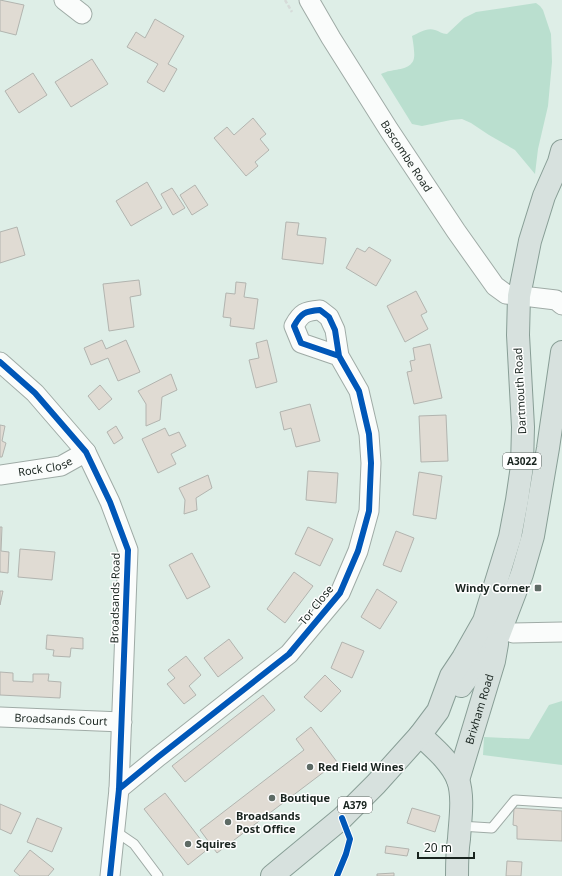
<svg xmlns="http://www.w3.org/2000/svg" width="562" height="876" font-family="'Noto Sans',sans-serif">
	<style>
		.green { fill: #badfcf }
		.building { fill: #e0dbd3; stroke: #b2b4af }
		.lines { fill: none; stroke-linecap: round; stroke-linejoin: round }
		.lane-casing { stroke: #9faba6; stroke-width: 11 }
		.street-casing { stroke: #9faba6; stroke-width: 21 }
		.primary-casing { stroke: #889e96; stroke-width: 24 }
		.path { stroke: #d6dbd9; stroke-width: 2.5; stroke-dasharray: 4 2; stroke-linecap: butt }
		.lane { stroke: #fafcfb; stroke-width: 9 }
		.street { stroke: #fafcfb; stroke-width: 19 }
		.primary { stroke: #d7e1de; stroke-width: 22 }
		.cycleway-casing { stroke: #fff; stroke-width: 8 }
		.cycleway { stroke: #0057b8; stroke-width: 6 }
		.poi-dot { fill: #5e6b65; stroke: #fff; stroke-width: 1.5 }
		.labels { text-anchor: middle; stroke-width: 3; stroke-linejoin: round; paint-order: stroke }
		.shield { fill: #fff; stroke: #5e6662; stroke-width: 1 }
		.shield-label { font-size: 10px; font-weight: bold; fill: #19241f }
		.street-label { font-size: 11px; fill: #19241f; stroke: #fff }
		.poi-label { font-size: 11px; font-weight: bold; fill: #19241f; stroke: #fff; text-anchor: start }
	</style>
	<rect width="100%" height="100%" fill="#deeee7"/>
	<!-- green -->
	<path class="green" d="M536 3 540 6 543 10 551 34 552 62 548 106 538 149 535 174 515 150 489 135 471 123 462 119 451 120 422 126 412 124 381 74C384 73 387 71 390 71 398 69 412 69 414 58 415 54 413 41 412 36 419 33 427 27 435 30 439 31 442 34 447 34L464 18 476 12Z
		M562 701V765L483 755 484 737 529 739 549 705Z"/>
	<!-- building -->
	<path class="building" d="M0 0 24 5 16 35 0 31Z
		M155 19 184 36 168 64 177 69 164 92 147 82 158 64 127 47 136 32 145 38Z
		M92 59 108 84 71 107 55 82Z
		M33 73 47 95 19 113 5 91Z
		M253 118 266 134 260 139 269 150 255 162 258 166 246 176 214 138 227 127 234 135Z
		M147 182 162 208 131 226 116 201Z
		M195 185 208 205 192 215 180 195Z
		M172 188 185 208 173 215 161 194Z
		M286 222 299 223 297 235 326 238 323 264 282 259Z
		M17 227 25 255 0 263V232Z
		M369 247 391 260 376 286 346 268 357 248 365 252Z
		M139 280 141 295 130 297 134 327 109 331 103 284Z
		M236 282 246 283 244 297 258 299 254 329 230 326 231 318 223 317 226 293 235 294Z
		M416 291 427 312 421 315 428 329 405 342 387 306Z
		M102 340 106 349 126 340 140 372 118 381 108 358 91 365 84 348Z
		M267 340 277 382 256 388 249 360 259 358 256 343Z
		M430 344 442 398 414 404 407 372 412 371 410 361 415 360 413 348Z
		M171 374 177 390 162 397 160 420 146 426V404L138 391Z
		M100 385 112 399 99 410 88 396Z
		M310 404 320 441 296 447 291 428 284 430 280 412Z
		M446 415 448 461 421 462 419 416Z
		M0 425 5 426 2 441 6 443 2 457H0Z
		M116 426 123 438 114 444 107 432Z
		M165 428 169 436 179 432 186 446 171 454 176 464 158 473 142 439Z
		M308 471 338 473 336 503 306 500Z
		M419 472 442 476 436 519 413 515Z
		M208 475 212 488 196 498 197 510 184 514 185 500 179 488Z
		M0 527H2L1 551 9 552 8 573 0 572Z
		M308 527 333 539 320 566 295 554Z
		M396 531 414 538 401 572 383 565Z
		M20 549 55 552 52 580 18 577Z
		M192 553 210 587 187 599 169 565Z
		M294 572 313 586 285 623 267 609Z
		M377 589 397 602 380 629 361 617Z
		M0 591H3L0 605Z
		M47 635 83 638V649L71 648 70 657 53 656 54 650 46 649Z
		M229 639 243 658 218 677 204 658Z
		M342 642 364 651 352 678 331 668Z
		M186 656 201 675 189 686 196 695 184 704 167 684 175 678 168 670Z
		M0 672 13 673V681L33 682V674H49L48 681 61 682 60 698 0 695Z
		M325 675 341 691 321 712 304 697Z
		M263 695 275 710 185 782 172 766Z
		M311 727 337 762 217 853 200 830 304 750 296 739Z
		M165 793 208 849 188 865 144 809Z
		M0 804 21 813 11 834 0 829Z
		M412 808 440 816 435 832 407 823Z
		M514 808 562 811V841L517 839V826L513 825Z
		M37 818 62 828 52 852 27 842Z
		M386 846 409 849 407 856 385 853Z
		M30 850 54 869 48 876H20L14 871Z
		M507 861 522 862 521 876H506Z
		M394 873V876H377V874Z"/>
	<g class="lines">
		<defs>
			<path id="lane" d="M460 826 492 828 515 800 562 803
				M115 831 134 844 158 876"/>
			<g id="street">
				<path d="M64 0 82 14"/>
				<path id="s1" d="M309 0 331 38 389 130 456 231 495 286 506 294 556 300 562 305"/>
				<path d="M0 362 35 393 86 452 110 502 128 550 119 789 110 876"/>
				<path id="s2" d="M0 475 61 466 86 452"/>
				<path d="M487 623 513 633 562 632"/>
				<path id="s3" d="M0 717 122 722"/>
				<path d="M119 789 158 757 289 654 340 593 358 551 369 511 371 463 369 434 359 391 339 356 301 343 294 326C301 313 305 311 320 310L329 317 335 330 339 356"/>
			</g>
			<g id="primary">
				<path d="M461 686 498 637 522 574 533 536 548 448 562 352"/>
				<path d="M420 735C434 748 451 762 458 780 464 797 460 821 459 839 457 851 457 864 457 876"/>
				<path id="s4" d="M458 780 494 661 497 644"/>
				<path d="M272 876 342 818 376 784 420 735 438 711 451 676 463 658 484 621 510 537 517 500 522 466 523 427 518 335 519 296 530 241 544 196 559 162 562 151"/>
			</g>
		</defs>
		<!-- lane casing -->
		<use href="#lane" class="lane-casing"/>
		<!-- street casing -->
		<use href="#street" class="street-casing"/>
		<!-- primary casing -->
		<use href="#primary" class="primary-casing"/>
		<!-- path -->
		<path class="path" d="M285 0 292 12"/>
		<!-- lane -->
		<use href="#lane" class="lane"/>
		<!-- street -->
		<use href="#street" class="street"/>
		<!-- primary -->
		<use href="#primary" class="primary"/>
		<defs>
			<path id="cycleway" d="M0 362 35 393 86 452 110 502 128 550 119 789 110 876
				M119 789 158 757 289 654 340 593 358 551 369 511 371 463 369 434 359 391 339 356 301 343 294 326C301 313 305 311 320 310L329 317 335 330 339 356
				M337 876 346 854 350 839 342 818"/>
		</defs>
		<!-- cycleway casing -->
		<use href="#cycleway" class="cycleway-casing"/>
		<!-- cycleway -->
		<use href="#cycleway" class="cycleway"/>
	</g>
	<!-- markers -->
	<g class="poi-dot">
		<rect x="534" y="584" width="8" height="8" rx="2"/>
		<circle cx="310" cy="767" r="4"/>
		<circle cx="272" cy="798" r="4"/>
		<circle cx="228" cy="822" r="4"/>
		<circle cx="188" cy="844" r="4"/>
	</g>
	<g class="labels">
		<!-- shield labels -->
		<g class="shield">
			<rect x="503" y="453" width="38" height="16" rx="3"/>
			<rect x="338" y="797" width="34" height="16" rx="3"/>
		</g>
		<g class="shield-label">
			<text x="522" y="465">A3022</text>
			<text x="355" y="809">A379</text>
		</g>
		<!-- street labels -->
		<g class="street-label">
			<text dy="4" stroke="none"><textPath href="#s1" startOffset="184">Bascombe Road</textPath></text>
			<text transform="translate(520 391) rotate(-93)" y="4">Dartmouth Road</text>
			<text dy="4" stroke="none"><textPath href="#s2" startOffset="46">Rock Close</textPath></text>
			<text transform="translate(115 598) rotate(-89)" y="4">Broadsands Road</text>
			<text transform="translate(316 605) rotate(-51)" y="4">Tor Close</text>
			<text dy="4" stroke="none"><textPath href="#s4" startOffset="74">Brixham Road</textPath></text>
			<text dy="4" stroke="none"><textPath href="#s3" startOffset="61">Broadsands Court</textPath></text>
		</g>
		<!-- poi labels -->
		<g class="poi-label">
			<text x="530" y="592" text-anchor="end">Windy Corner</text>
			<text x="318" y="771">Red Field Wines</text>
			<text x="280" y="802">Boutique</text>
			<text x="236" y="820">Broadsands<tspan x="236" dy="13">Post Office</tspan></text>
			<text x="196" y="848">Squires</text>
		</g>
	</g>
	<!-- scale -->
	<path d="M418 852v6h56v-6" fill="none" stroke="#19241f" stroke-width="2"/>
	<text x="424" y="852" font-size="12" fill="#19241f" stroke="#ffffff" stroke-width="3" paint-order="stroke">20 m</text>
</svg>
